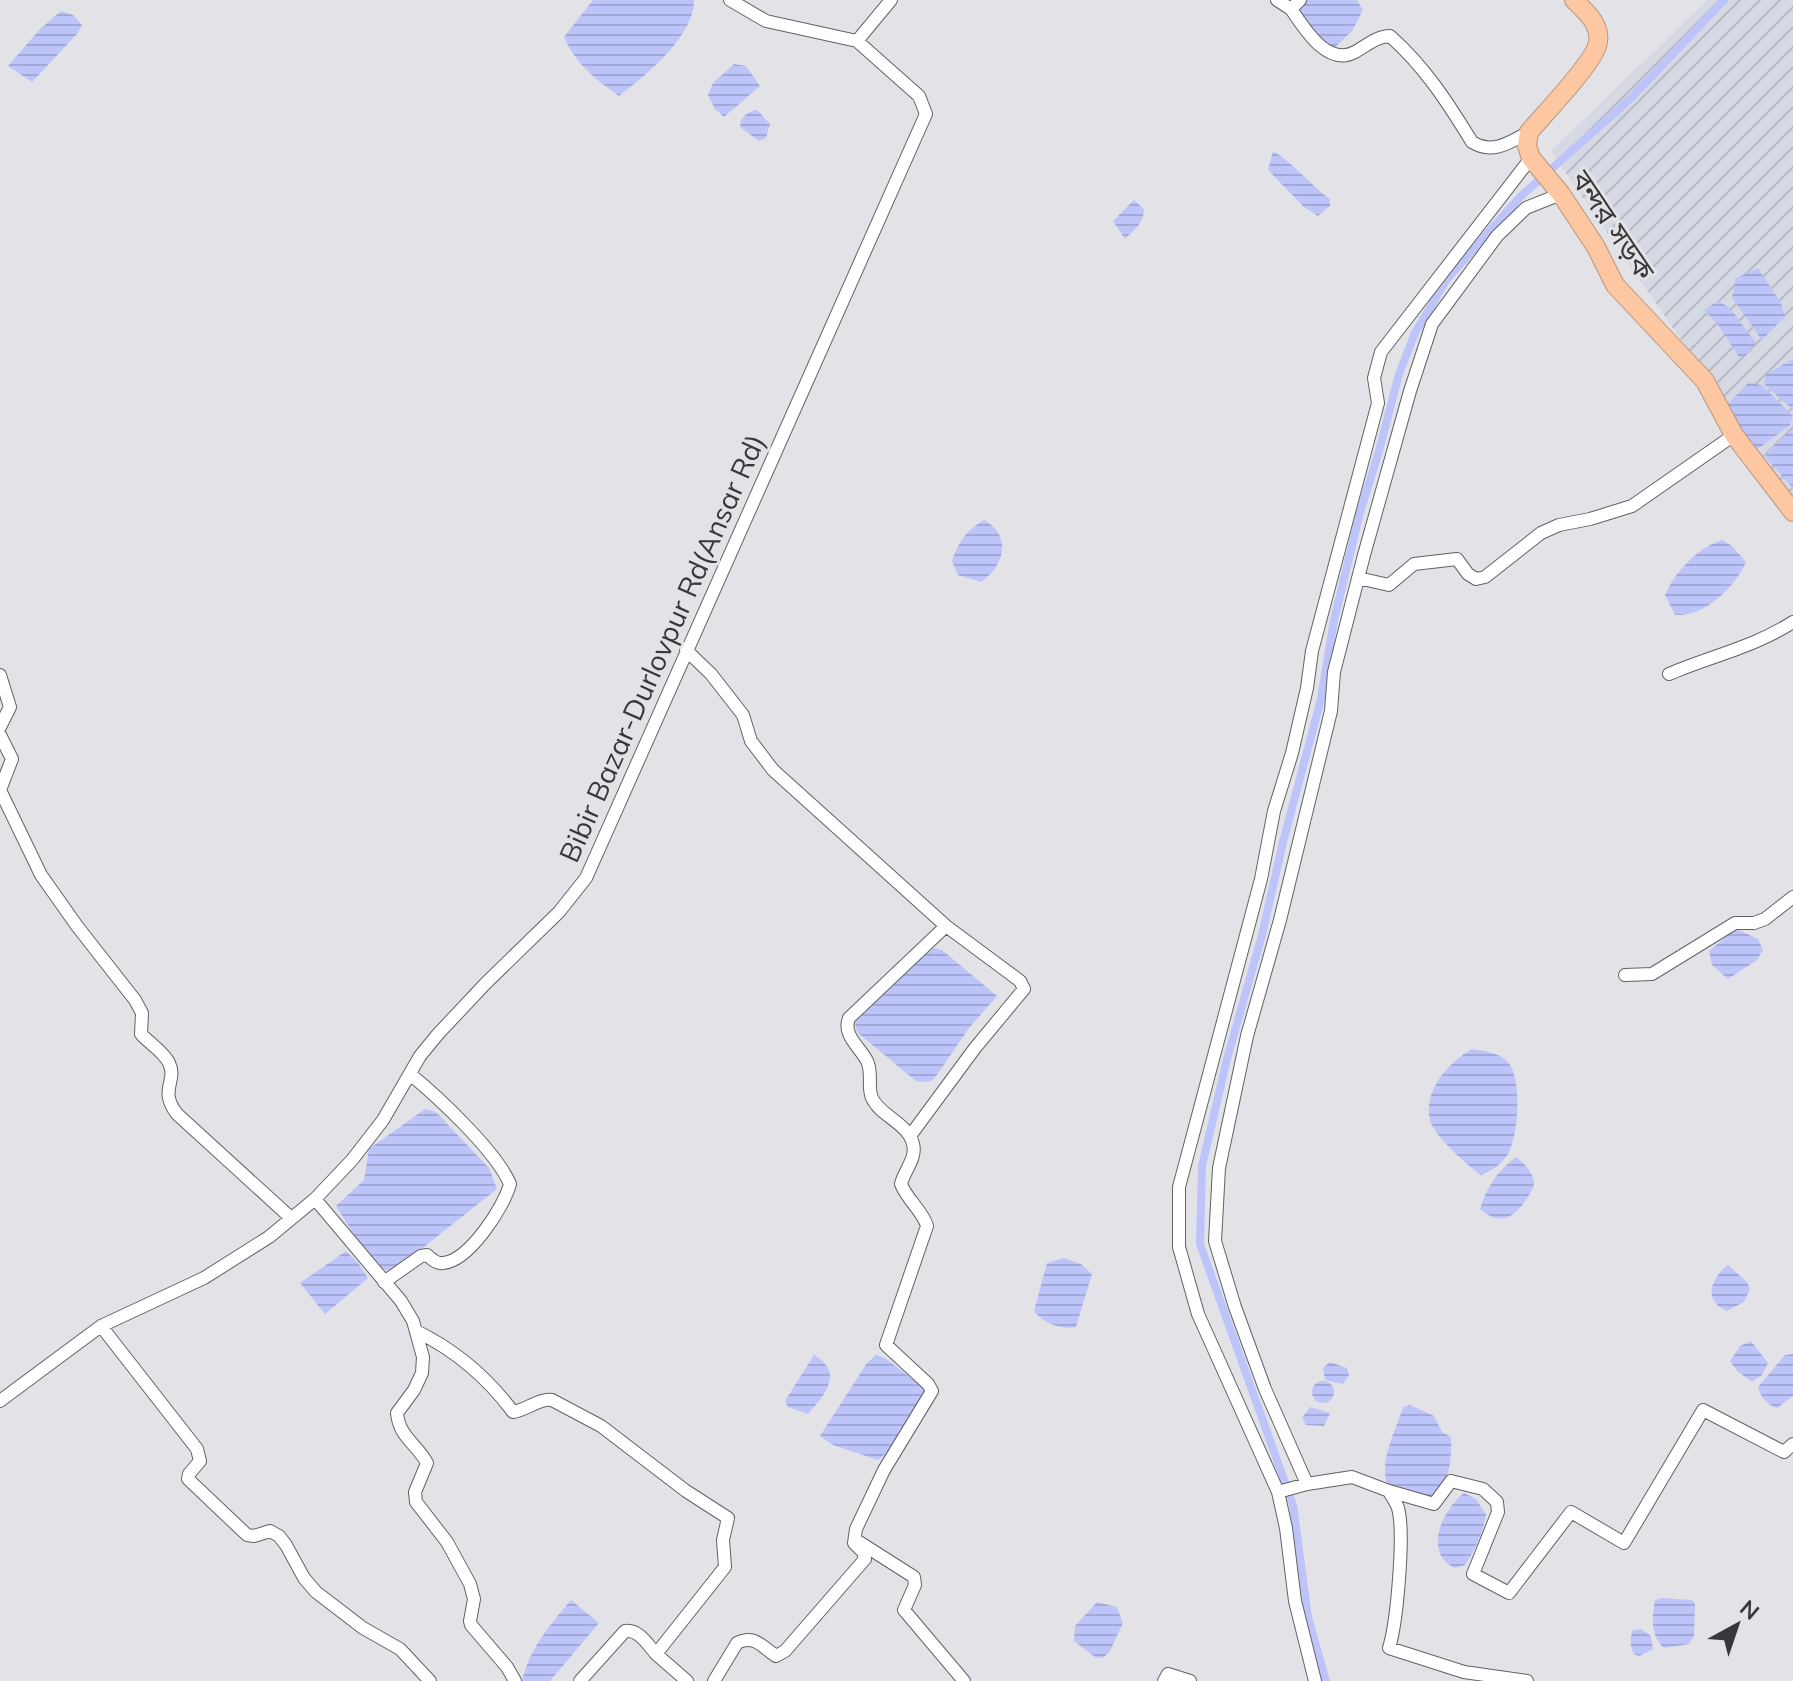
<svg xmlns="http://www.w3.org/2000/svg" width="1793" height="1681" font-family="Mulish,'Noto Sans Bengali',sans-serif">
	<style>
		.industrial { fill: url(#industrial-furrows) }
		.water { fill: url(#water-rules) }
		.lines { fill: none; stroke-linecap: round; stroke-linejoin: round }
		.canal { stroke: #bdc4fa; stroke-width: 8 }
		.minor-casing { stroke: #616265; stroke-width: 14 }
		.highway-casing { stroke: #b8957e; stroke-width: 20 }
		.minor { stroke: #fff; stroke-width: 12 }
		.highway { stroke: #fdc7a2; stroke-width: 18 }
		.labels { text-anchor: middle; stroke-width: 6; stroke-linejoin: round; paint-order: stroke }
		.street-label { font-size: 28px; fill: #38383a; stroke: #e3e3e7 }
	</style>
	<defs>
		<pattern id="industrial-furrows" width="10" height="10" patternUnits="userSpaceOnUse" patternTransform="scale(2)"><rect width="10" height="10" fill="#d6d8e3"/><path d="M-1 1l2-2M0 10L10 0M9 11l2-2" fill="none" stroke="#b8bac4"/></pattern>
		<pattern id="water-rules" width="6" height="5" patternUnits="userSpaceOnUse" patternTransform="scale(2)"><rect width="6" height="5" fill="#bdc4fa"/><path d="M0 2.5h6" fill="none" stroke="#a3a9d7"/></pattern>
	</defs>
	<rect width="100%" height="100%" fill="#e3e3e7"/>
	<!-- industrial -->
	<path class="industrial" d="M1707 0H1793V502L1551 151Z"/>
	<!-- water -->
	<path class="water" d="M593 0H694C695 35 646 76 619 96 596 80 575 63 564 37Z
		M1305 0H1357L1363 10 1352 31 1331 51 1299 16 1298 6Z
		M61 11 73 15 82 25 77 34 32 82 8 66 40 29Z
		M734 64 746 66 760 86 724 117 715 109 708 95 713 83Z
		M757 110 770 124 766 138 759 141 740 127C740 117 748 111 757 110Z
		M1273 151C1295 164 1310 185 1330 199V206L1318 216 1304 207 1268 170Z
		M1134 200 1144 209C1144 223 1134 230 1125 239L1113 221Z
		M1758 268 1781 303 1785 316 1762 340 1732 298 1736 278Z
		M1718 301 1730 308 1756 343 1745 356 1739 357 1717 323 1704 310Z
		M1793 359V410L1764 384 1766 374Z
		M1749 382 1763 386 1793 416 1790 425 1755 451 1725 407Z
		M1793 428V488L1766 458 1768 451Z
		M984 520C1012 535 1005 566 981 582L958 575 952 561C958 542 967 530 984 520Z
		M1722 540 1732 546 1746 562C1735 587 1705 617 1675 615L1665 595C1675 572 1697 548 1722 540Z
		M1739 930 1758 939 1763 950 1757 960 1728 979 1712 965 1709 951 1732 932Z
		M934 948 942 950 997 996 969 1028 937 1075C931 1083 926 1083 916 1081L858 1033C855 1027 854 1022 858 1015 876 989 909 968 934 948Z
		M1472 1049C1484 1051 1497 1052 1507 1061 1523 1076 1519 1140 1506 1157 1499 1166 1491 1171 1481 1175 1468 1166 1433 1135 1430 1120 1423 1090 1449 1062 1472 1049Z
		M425 1109 436 1112 489 1168 497 1189 396 1269 384 1270 356 1238 336 1206 364 1180 369 1149Z
		M1516 1157C1524 1163 1533 1172 1534 1183 1534 1188 1529 1195 1526 1200 1512 1220 1499 1225 1480 1209 1486 1188 1498 1170 1516 1157Z
		M346 1251 358 1263 368 1278 325 1314 300 1283Z
		M1064 1258 1081 1264 1092 1274 1076 1327C1061 1330 1043 1323 1034 1311L1047 1263Z
		M1728 1265 1747 1282 1750 1289 1744 1302 1727 1311C1702 1301 1711 1278 1728 1265Z
		M1751 1341 1768 1363 1762 1375 1752 1382 1737 1371 1730 1361 1740 1346Z
		M1793 1354V1396L1777 1408C1766 1404 1761 1397 1758 1387L1785 1355Z
		M814 1355C844 1372 826 1394 808 1414L788 1407 785 1401Z
		M876 1355 885 1358 925 1389C914 1408 896 1449 878 1460L833 1445 820 1436 867 1363Z
		M1330 1362 1347 1368 1349 1375 1343 1384 1325 1380 1323 1368Z
		M1312 1392a11 11 0 1 1 22 0a11 11 0 1 1-22 0Z
		M1410 1405 1434 1416 1442 1432 1451 1437C1452 1459 1450 1487 1429 1500L1388 1486C1378 1461 1396 1431 1403 1407Z
		M1310 1407 1330 1413 1324 1426 1306 1425 1302 1418Z
		M1464 1493 1476 1499 1486 1515C1483 1533 1475 1550 1465 1565L1455 1568C1422 1553 1443 1509 1464 1493Z
		M1662 1598 1692 1600 1695 1603 1694 1636 1689 1644 1664 1648C1650 1636 1652 1616 1655 1600Z
		M571 1600 599 1623 550 1681H522C530 1648 549 1626 571 1600Z
		M1097 1602 1117 1607 1123 1623 1110 1651 1103 1658H1096L1074 1641 1075 1626Z
		M1641 1629 1651 1636 1653 1649 1639 1656 1634 1654C1630 1645 1629 1640 1633 1630Z"/>
	<g class="lines">
		<!-- canal -->
		<path class="canal" d="M1326 1681 1308 1617 1293 1505 1200 1244 1202 1166 1227 1059 1262 935 1283 842 1321 699 1334 620 1360 513 1379 451 1399 374 1415 333 1447 279 1520 197 1630 99 1724 0"/>
		<defs>
			<path id="minor" d="M730 0 766 21 857 41
				M1277 0 1291 9 1300 0
				M1291 9C1304 28 1327 67 1355 52 1366 46 1377 36 1390 36 1425 67 1448 103 1472 142 1493 155 1510 142 1529 132
				M1358 578 1389 585 1414 564 1457 559 1468 574 1476 579 1485 577 1541 533 1559 525 1590 519 1632 506 1734 435
				M686 650 711 674 743 715 751 741 773 770 946 926 849 1018C842 1035 860 1047 867 1061 873 1073 867 1086 872 1098 880 1116 908 1123 913 1144 917 1158 904 1171 901 1184 907 1200 923 1211 927 1226L886 1345 928 1384 932 1391 884 1470 856 1529 854 1543 863 1552 865 1559 785 1651 776 1656C762 1647 755 1634 737 1643L714 1681
				M1669 674C1711 656 1754 647 1793 622
				M0 675 10 707 0 727
				M0 735 12 759 0 790 41 875 77 926 135 1000 142 1013 141 1034C149 1043 164 1052 169 1063 178 1082 158 1089 177 1114L291 1218
				M1625 975 1652 974 1735 923H1754L1765 919 1793 897
				M910 1136 975 1048 1024 989 1020 981 946 926
				M315 1199 401 1301 413 1321 423 1357 422 1373 414 1390 397 1413C399 1437 417 1444 427 1463L415 1492 416 1502 447 1542 470 1584 474 1599 470 1621 471 1625 507 1667 515 1681
				M384 1282 421 1256 427 1255C432 1259 436 1264 443 1263 469 1261 504 1207 510 1184 496 1151 438 1097 410 1074
				M101 1326 197 1449 200 1461 189 1474 188 1479 247 1535 254 1536 270 1531 279 1536 286 1545 304 1578 316 1592 363 1628 400 1649 430 1681
				M416 1331C455 1350 487 1377 513 1412 527 1410 539 1398 552 1400L601 1426 686 1491 728 1518 723 1540 725 1567 656 1654 687 1681
				M0 1401 101 1326 204 1278 269 1237 315 1199 352 1160 383 1120 420 1056 438 1034 486 983 559 912 586 878 926 114 919 96 857 41 891 0
				M1307 1484 1265 1389 1235 1307 1215 1241 1219 1168 1247 1036 1280 920 1331 711 1334 672 1364 555 1410 391 1432 324 1497 236 1526 208 1561 194
				M1389 1491 1434 1504 1451 1481 1483 1489 1497 1502 1498 1512 1473 1574 1509 1593 1571 1512 1624 1543 1703 1410 1784 1452 1793 1444
				M1278 1492 1307 1484 1352 1477 1389 1491C1391 1496 1396 1502 1398 1508 1405 1533 1397 1622 1389 1648L1464 1672 1527 1681
				M859 1542 914 1577 915 1585 904 1610 964 1681
				M580 1681 625 1631C639 1629 648 1645 656 1654
				M1164 1681 1168 1674 1190 1681
				M1315 1681 1295 1601 1286 1528 1278 1492 1198 1314 1179 1247V1187L1261 879 1274 811 1292 753 1307 688 1312 651 1378 403 1374 378 1381 352 1531 158"/>
			<path id="highway" d="M1574 0C1585 11 1601 24 1598 42 1596 61 1544 114 1529 132L1527 146 1531 158 1561 194 1596 247 1615 285 1705 381 1734 435 1793 512"/>
		</defs>
		<!-- minor casing -->
		<use href="#minor" class="minor-casing"/>
		<!-- highway casing -->
		<use href="#highway" class="highway-casing"/>
		<!-- minor -->
		<use href="#minor" class="minor"/>
		<!-- highway -->
		<use href="#highway" class="highway"/>
	</g>
	<g class="labels">
		<!-- street labels -->
		<g class="street-label">
			<text transform="translate(1613 225) rotate(56)" y="10">বন্দর সড়ক</text>
			<text transform="translate(662 648) rotate(-66)" y="10">Bibir Bazar-Durlovpur Rd(Ansar Rd)</text>
		</g>
	</g>
	<!-- north arrow -->
	<g transform="translate(1737 1625) rotate(40)" stroke="#e3e3e7" stroke-width="6" paint-order="stroke">
	<path d="M0-6L14 30L0 20L-14 30Z" fill="#38383a"/>
	<text y="-12" font-size="22" font-weight="bold" text-anchor="middle" fill="#38383a">N</text>
	</g>
</svg>
